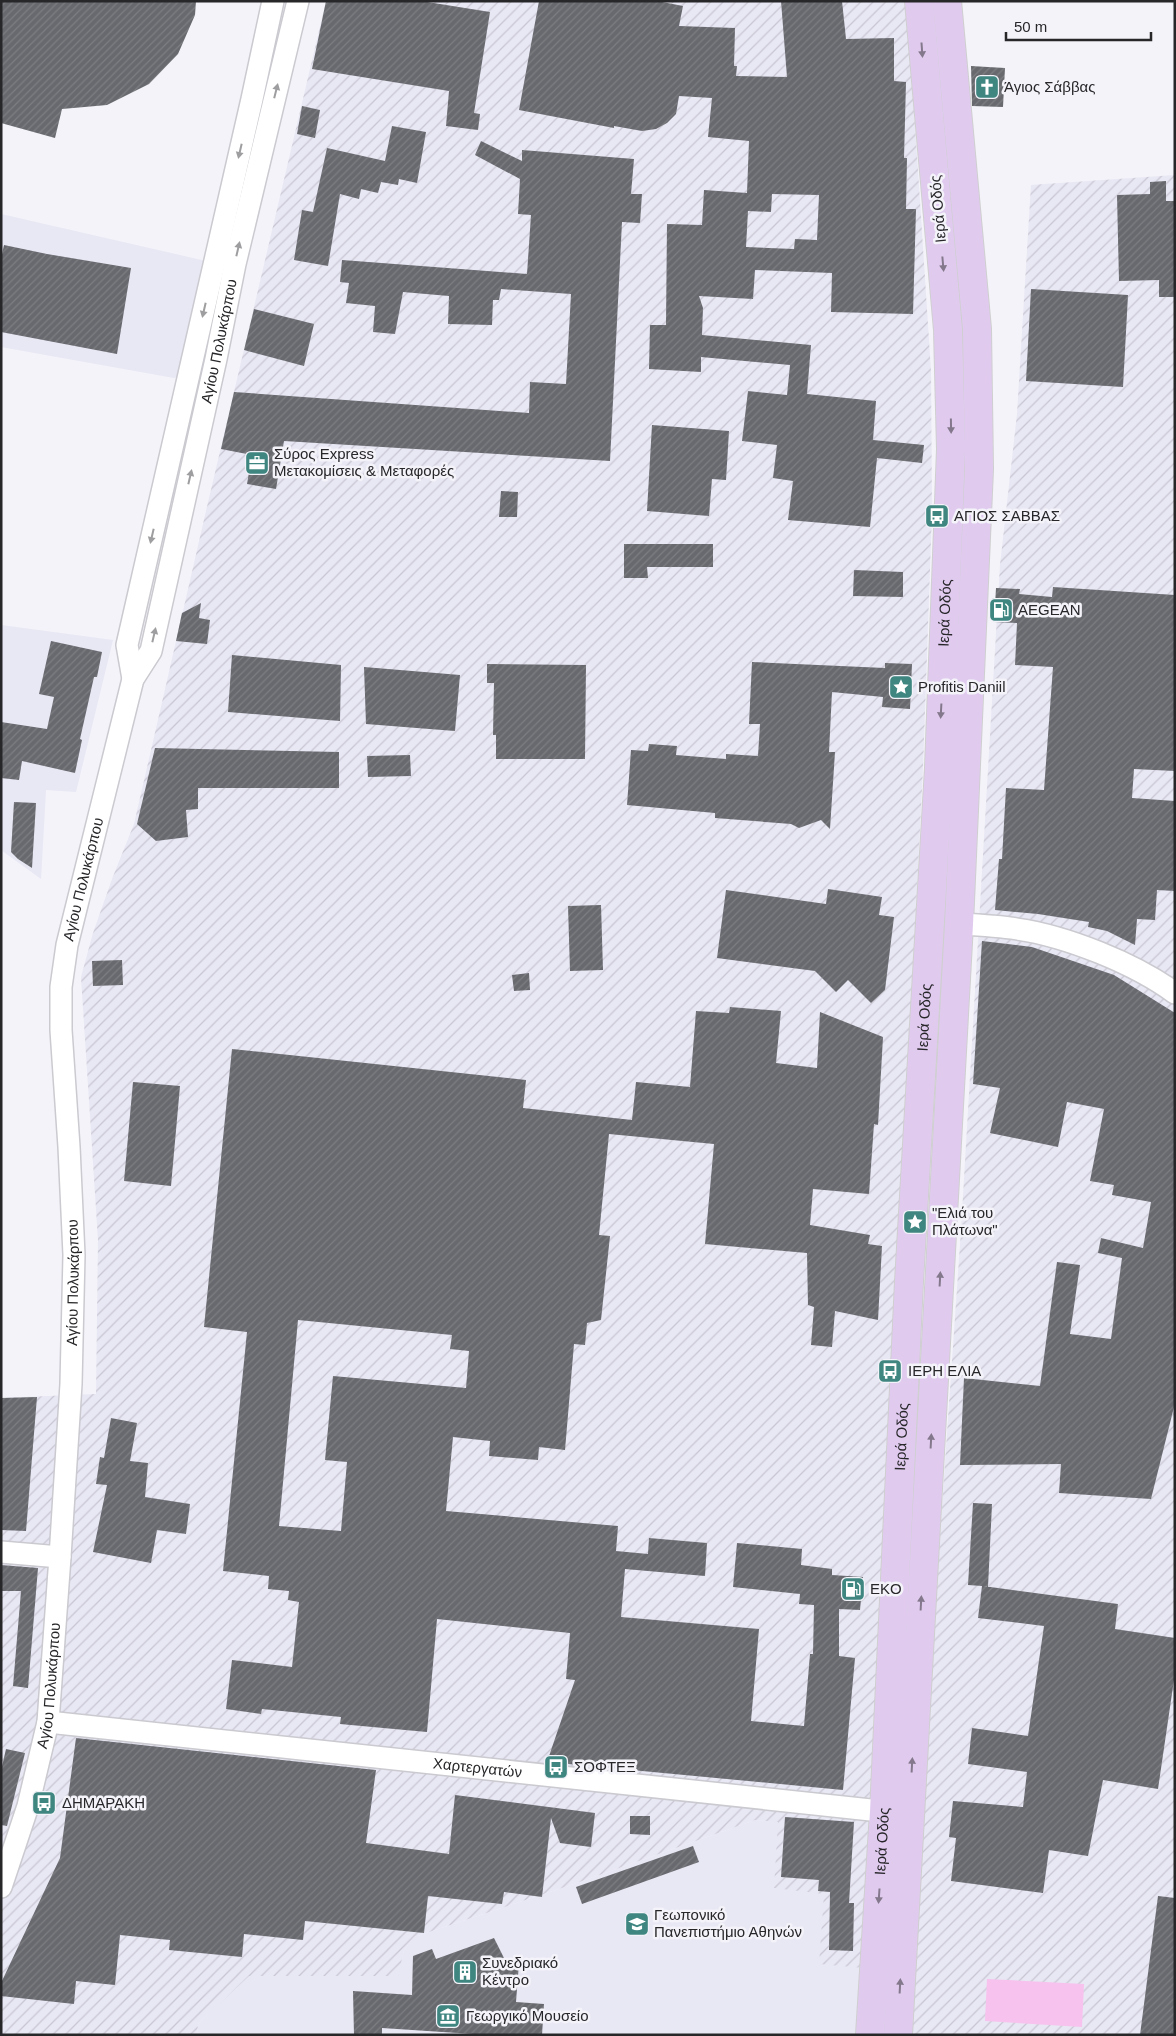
<svg xmlns="http://www.w3.org/2000/svg" width="1176" height="2036" font-family="Helvetica,sans-serif">
	<style>
		.built { fill: #e8e7f4 }
		.industrial { fill: url(#industrial-furrows) }
		.green { fill: #f7c2ee }
		.building { fill: url(#building-hatch); fill-rule: evenodd }
		.lines { fill: none; stroke-linecap: round; stroke-linejoin: round }
		.minor-casing { stroke: #cacad0; stroke-width: 24 }
		.major-casing { stroke: #cfcfd0; stroke-width: 30 }
		.minor { stroke: #fff; stroke-width: 21 }
		.major { stroke: #e0cbef; stroke-width: 28 }
		.oneway { fill: #84788c }
		.oneway2 { fill: #9e9d9f }
		.labels { text-anchor: middle; stroke-width: 5; stroke-linejoin: round; paint-order: stroke }
		.poi-label { font-size: 15px; fill: #272629; stroke: #f3f3f9; text-anchor: start }
		.street-label { font-size: 15px; fill: #272629; stroke: #f3f3f9 }
	</style>
	<defs>
		<pattern id="industrial-furrows" width="10" height="10" patternUnits="userSpaceOnUse" patternTransform="scale(1.25)"><rect width="10" height="10" fill="#e8e7f4"/><path d="M-1 1l2-2M0 10L10 0M9 11l2-2" fill="none" stroke="#c7c6d1"/></pattern>
		<pattern id="building-hatch" width="6" height="6" patternUnits="userSpaceOnUse" patternTransform="scale(1.25)"><rect width="6" height="6" fill="#67696e"/><path d="M-1 1l2-2M0 6l6-6M5 7l2-2" fill="none" stroke="#7d7e82"/></pattern>
	</defs>
	<rect width="100%" height="100%" fill="#f3f3f9"/>
	<!-- built -->
	<path class="built" d="M1 214 206 261 179 377 174 378 1 347Z
		M1 625 113 640 76 792 46 790 41 879 1 850Z
		M755 1820 778 1821 824 1893 864 1968 859 2035H197L198 2024 248 1976H397L404 1950 414 1937 571 1885Z"/>
	<!-- industrial -->
	<path class="industrial" d="M326 1H907L931 371 932 513 923 768 864 1968 819 1964 824 1894 774 1888 778 1822 755 1820 571 1885 414 1937 404 1950 398 1976H249L198 2024 197 2035H1V1398L96 1394 98 1240 81 977 93 933 112 879 134 824 206 511Z
		M1175 175V2035H909L919 1841 961 1230 1000 565 1017 414 1031 185Z"/>
	<!-- green -->
	<path class="green" d="M987 1979 1084 1984 1082 2027 985 2021Z"/>
	<!-- building -->
	<path class="building" d="M1 1H196L195 15 178 54 149 84 107 105 62 109 55 138 1 123Z
		M326 1H421L490 12 474 113 480 114 478 130 446 126 449 91 312 69Z
		M539 1H657L683 6 679 26 735 28 734 66H737L736 76 787 77 781 1H842L846 39 894 38V81L906 82 904 158H907L906 209H916L913 314 831 312 832 273 755 270 753 299 699 296 703 308 702 335 811 345 807 394 876 401 873 440 924 445 922 463 877 458 870 527 788 520 793 481 773 478 777 445 742 441 748 391 787 395 790 365 701 357V372L649 369 650 325H666L667 224 702 225 704 190 747 193 749 141 708 137 712 98 679 96 676 114 667 123 656 129 642 131 614 126V128L519 110ZM772 194 819 195 817 240 795 239 794 249 746 247 748 211 771 212Z
		M971 66 1005 68 1003 107 972 106Z
		M302 106 320 110 315 138 297 134Z
		M392 126 426 132 417 183 399 179 398 185 381 182 378 193 361 189 359 199 340 194 328 266 294 260 302 210 313 212 327 148 385 161Z
		M481 141 522 161V150L634 159 631 194H642L640 223 622 222 610 461 284 441 276 489 247 484 252 455 221 449 234 392 529 413 530 382 566 384 571 294 501 289 499 300H493L492 325 448 324 449 296 403 292 395 334 373 332 375 306 346 303 349 283 340 282 342 260 527 274 531 215 518 214 520 179 475 155Z
		M1166 181V201H1175V297H1159V280L1119 281 1117 195 1150 194V182Z
		M4 245 47 254 131 268 117 354 1 332V259Z
		M1031 289 1128 295 1123 387 1026 381Z
		M254 309 314 324 304 366 244 350Z
		M652 425 729 431 726 480 712 479 709 516 647 511Z
		M501 491 518 492 517 517H499Z
		M624 544H713V567H647L648 578H624Z
		M854 570 903 572V597L853 596Z
		M1053 587 1175 595V771L1134 769 1132 798 1175 801V891L1157 890 1155 920 1137 919 1135 945 1107 931 1088 927 1089 922 1038 914 995 910 999 859H1002L1006 788 1044 790 1053 667 1015 665 1017 623 994 622 996 588 1020 589 1019 594 1052 597Z
		M201 603 199 618 210 620 207 644 176 641 182 613Z
		M51 641 102 652 97 677H94L80 739 82 740 75 773 22 761 19 780 1 778V722L47 729 54 697 39 694Z
		M232 655 341 665 340 721 228 712Z
		M752 662 885 668V663L912 664 910 709 882 707 883 697 832 692 829 752H835L830 829 821 820 799 828 791 824 715 818V813L627 805 631 750 648 751 649 744 677 746 676 755 726 759V754L758 756 760 724H749Z
		M487 664 586 665 585 759H496V735H493L494 683H487Z
		M364 667 460 675 455 731 366 724Z
		M155 748 339 752V788H198V809L186 810 188 837 156 841 137 824Z
		M410 755 411 776 368 777 367 756Z
		M14 802 36 803 32 868 18 859 11 852Z
		M828 889 882 897 879 915 894 917 885 990 871 1003 848 980 836 992 815 971 717 958 726 890 826 904Z
		M601 905 603 970 570 971 568 906Z
		M982 941 1032 947 1114 975 1175 1013V1403L1151 1499 1059 1493 1061 1464 960 1465 964 1378 1040 1386 1057 1262 1080 1265 1070 1334 1111 1339 1122 1258 1098 1253 1101 1238 1143 1248 1151 1202 1112 1195 1114 1185 1090 1181 1104 1109 1067 1102 1058 1147 990 1133 1000 1088 973 1084Z
		M122 960 123 985 93 986 92 961Z
		M529 973 530 990 514 991 512 975Z
		M730 1007 781 1011 776 1063 817 1068 820 1012 883 1037 878 1125 874 1124 869 1194 813 1189 810 1225 870 1235 868 1244 882 1246 878 1320 835 1311 832 1347 811 1345 814 1307 808 1305 807 1253 705 1244 714 1144 609 1134 599 1235 610 1236 601 1320 587 1323 585 1345 574 1344 565 1450 539 1447 538 1460 489 1456 490 1441 453 1437 446 1511 618 1526 616 1551 648 1554 649 1538 707 1543 705 1576 625 1569 621 1617 759 1629 751 1721 804 1726 810 1654H813L814 1605 799 1604 800 1594 733 1587 737 1543 802 1549 801 1565 832 1569V1575L863 1577 860 1610 839 1609V1656L855 1658 843 1790 547 1762 575 1680 566 1679 570 1633 437 1619 427 1732 340 1724 341 1717 262 1709 261 1714 226 1709 232 1660 292 1667 299 1602 288 1600 289 1591 268 1589 269 1576 223 1571 247 1332 204 1327 232 1049 526 1080 523 1108 632 1120 636 1082 690 1087 696 1011 729 1013ZM298 1320 452 1335 450 1349 469 1351 466 1388 333 1376 325 1460 347 1462 341 1531 279 1526Z
		M133 1082 180 1086 171 1186 124 1181Z
		M37 1397 26 1531 1 1530V1398Z
		M111 1418 137 1423 130 1461 148 1463 145 1497 190 1504 186 1534 157 1530 151 1563 93 1552 107 1485 96 1484 100 1457 104 1458Z
		M973 1503 992 1504 988 1587 983 1586 1118 1604 1115 1629 1175 1638V1673L1158 1789 1103 1780 1088 1856 1049 1850 1043 1893 951 1881 956 1838 949 1837 953 1801 1023 1807 1027 1772 968 1764 972 1728 1028 1736 1044 1626 978 1618 982 1586 968 1585Z
		M1 1565 38 1568 28 1688 13 1686 21 1591H1Z
		M76 1738 376 1770 366 1843 449 1854 455 1795 595 1813 591 1847 560 1843 551 1818 542 1897 504 1892 502 1904 428 1896 424 1933 305 1921 303 1940 244 1934 242 1957 169 1950 170 1940 120 1935 115 1985 76 1981 74 2004 1 1996V1983L60 1858Z
		M6 1749 25 1753 7 1826 1 1825V1771Z
		M630 1816H650V1835L630 1834Z
		M785 1817 854 1822 849 1903H854L853 1951 829 1950 830 1892 818 1891 819 1880 781 1877Z
		M693 1846 699 1862 582 1904 576 1887Z
		M1158 1896 1175 1898V2035H1140Z
		M494 1938 506 1962 519 1963 516 2002 544 2004 542 2035H488L382 2028V2035H354L353 1991 412 1995 413 1956 432 1949 436 1959Z"/>
	<g class="lines">
		<defs>
			<g id="minor">
				<path d="M133 679 127 645 252 99 273 1"/>
				<path d="M959 924C978 925 998 926 1017 929 1066 936 1134 963 1175 993"/>
				<path d="M1 1552 60 1557"/>
				<path id="s1" d="M48 1722 899 1813"/>
				<path id="s2" d="M1 1887 28 1806 48 1722 60 1557 71 1384 74 1255 69 1147 61 1030V987L67 945 133 679 151 651 216 359 235 264 298 1"/>
			</g>
			<g id="major">
				<path id="s3" d="M870 2035 884 1812 909 1282 939 768 951 449 948 330 919 1"/>
				<path d="M898 2035 959 924 979 469 977 329 947 1"/>
			</g>
		</defs>
		<!-- minor casing -->
		<use href="#minor" class="minor-casing"/>
		<!-- major casing -->
		<use href="#major" class="major-casing"/>
		<!-- minor -->
		<use href="#minor" class="minor"/>
		<!-- major -->
		<use href="#major" class="major"/>
	</g>
	<!-- one-way arrows -->
	<defs><path id="oneway-solid" d="M-6-.8H1V-3.2L6.5 0L1 3.2V.8H-6Z" transform="scale(1.25)"/></defs>
	<g class="oneway">
		<use href="#oneway-solid" transform="translate(922 50) rotate(86)"/>
		<use href="#oneway-solid" transform="translate(943 264) rotate(85)"/>
		<use href="#oneway-solid" transform="translate(951 426) rotate(89)"/>
		<use href="#oneway-solid" transform="translate(941 711) rotate(93)"/>
		<use href="#oneway-solid" transform="translate(940 1279) rotate(-87)"/>
		<use href="#oneway-solid" transform="translate(931 1441) rotate(-87)"/>
		<use href="#oneway-solid" transform="translate(921 1603) rotate(-87)"/>
		<use href="#oneway-solid" transform="translate(912 1765) rotate(-87)"/>
		<use href="#oneway-solid" transform="translate(879 1896) rotate(94)"/>
		<use href="#oneway-solid" transform="translate(900 1986) rotate(-87)"/>
	</g>
	<g class="oneway2">
		<use href="#oneway-solid" transform="translate(276 91) rotate(-76)"/>
		<use href="#oneway-solid" transform="translate(240 151) rotate(103)"/>
		<use href="#oneway-solid" transform="translate(238 249) rotate(-77)"/>
		<use href="#oneway-solid" transform="translate(204 310) rotate(103)"/>
		<use href="#oneway-solid" transform="translate(190 477) rotate(-77)"/>
		<use href="#oneway-solid" transform="translate(152 536) rotate(103)"/>
		<use href="#oneway-solid" transform="translate(154 635) rotate(-77)"/>
	</g>
	<!-- icons -->
	<defs>
		<symbol id="church-square" viewBox="-11 -11 22 22"><rect x="-9" y="-9" width="18" height="18" rx="4" fill="#3f8681" stroke="#f3f3f9"/><path d="M-1.2-6h2.4v3.5h3.3v2.4h-3.3V6h-2.4V-.1h-3.3v-2.4h3.3Z" fill="#fff"/></symbol>
		<symbol id="office-square" viewBox="-11 -11 22 22"><rect x="-9" y="-9" width="18" height="18" rx="4" fill="#3f8681" stroke="#f3f3f9"/><path d="M-6-3h4V-5.5h4V-3h4V5H-6ZM-1-4.5V-3h2v-1.5ZM-6 0V1H6V0Z" fill="#fff"/></symbol>
		<symbol id="bus-square" viewBox="-11 -11 22 22"><rect x="-9" y="-9" width="18" height="18" rx="4" fill="#3f8681" stroke="#f3f3f9"/><path d="M-5-6H5V4H4V6H2V4H-2V6H-4V4H-5ZM-3.5-4V0h7V-4ZM-3.5 1.2v1.5H-2V1.2ZM2 1.2v1.5H3.5V1.2Z" fill="#fff"/></symbol>
		<symbol id="fuel-square" viewBox="-11 -11 22 22"><rect x="-9" y="-9" width="18" height="18" rx="4" fill="#3f8681" stroke="#f3f3f9"/><path d="M-5.5-6h7V0h2V4h1.3V-2.5L3-4.5l.8-.8L6-3V5H2.5V1h-1V6h-7ZM-4.2-4.7v3.2H.2V-4.7Z" fill="#fff"/></symbol>
		<symbol id="sight-square" viewBox="-11 -11 22 22"><rect x="-9" y="-9" width="18" height="18" rx="4" fill="#3f8681" stroke="#f3f3f9"/><path d="M0-6L1.8-2.2L6-1.7L2.9 1.2L3.7 5.4L0 3.3L-3.7 5.4L-2.9 1.2L-6-1.7L-1.8-2.2Z" fill="#fff"/></symbol>
		<symbol id="university-square" viewBox="-11 -11 22 22"><rect x="-9" y="-9" width="18" height="18" rx="4" fill="#3f8681" stroke="#f3f3f9"/><path d="M0-5L7-2L0 1L-7-2ZM-4 1L0 2.5L4 1V4Q0 6-4 4Z" fill="#fff"/></symbol>
		<symbol id="building-square" viewBox="-11 -11 22 22"><rect x="-9" y="-9" width="18" height="18" rx="4" fill="#3f8681" stroke="#f3f3f9"/><path d="M-4-6H4V6H1V3H-1V6H-4ZM-2.5-4.3h1.7v1.8h-1.7ZM.8-4.3h1.7v1.8H.8ZM-2.5-1h1.7V.8h-1.7ZM.8-1h1.7V.8H.8Z" fill="#fff"/></symbol>
		<symbol id="museum-square" viewBox="-11 -11 22 22"><rect x="-9" y="-9" width="18" height="18" rx="4" fill="#3f8681" stroke="#f3f3f9"/><path d="M0-6L6-3V-2H-6V-3ZM-5-1h2V3h-2ZM-1-1h2V3h-2ZM3-1h2V3H3ZM-6 4H6V6H-6Z" fill="#fff"/></symbol>
	</defs>
	<g fill-rule="evenodd">
		<use href="#church-square" x="973" y="73" width="28" height="28"/>
		<use href="#office-square" x="243" y="449" width="28" height="28"/>
		<use href="#bus-square" x="923" y="502" width="28" height="28"/>
		<use href="#fuel-square" x="987" y="596" width="28" height="28"/>
		<use href="#sight-square" x="887" y="673" width="28" height="28"/>
		<use href="#sight-square" x="901" y="1208" width="28" height="28"/>
		<use href="#bus-square" x="876" y="1357" width="28" height="28"/>
		<use href="#fuel-square" x="839" y="1575" width="28" height="28"/>
		<use href="#bus-square" x="542" y="1753" width="28" height="28"/>
		<use href="#bus-square" x="30" y="1789" width="28" height="28"/>
		<use href="#university-square" x="623" y="1910" width="28" height="28"/>
		<use href="#building-square" x="451" y="1958" width="28" height="28"/>
		<use href="#museum-square" x="434" y="2002" width="28" height="28"/>
	</g>
	<g class="labels">
		<!-- poi labels -->
		<g class="poi-label">
			<text x="1004" y="92">Άγιος Σάββας</text>
			<text x="274" y="459">Σύρος Express<tspan x="274" dy="17">Μετακομίσεις &amp; Μεταφορές</tspan></text>
			<text x="954" y="521">ΑΓΙΟΣ ΣΑΒΒΑΣ</text>
			<text x="1018" y="615">AEGEAN</text>
			<text x="918" y="692">Profitis Daniil</text>
			<text x="932" y="1218">"Ελιά του<tspan x="932" dy="17">Πλάτωνα"</tspan></text>
			<text x="908" y="1376">ΙΕΡΗ ΕΛΙΑ</text>
			<text x="870" y="1594">EKO</text>
			<text x="574" y="1772">ΣΟΦΤΕΞ</text>
			<text x="62" y="1808">ΔΗΜΑΡΑΚΗ</text>
			<text x="654" y="1920">Γεωπονικό<tspan x="654" dy="17">Πανεπιστήμιο Αθηνών</tspan></text>
			<text x="482" y="1968">Συνεδριακό<tspan x="482" dy="17">Κέντρο</tspan></text>
			<text x="466" y="2021">Γεωργικό Μουσείο</text>
		</g>
		<!-- street labels -->
		<g class="street-label">
			<text transform="translate(938 209) rotate(-95)" y="5">Ιερά Οδός</text>
			<text dy="5" stroke="none"><textPath href="#s2" startOffset="1575">Αγίου Πολυκάρπου</textPath></text>
			<text dy="5" stroke="none"><textPath href="#s3" startOffset="1424">Ιερά Οδός</textPath></text>
			<text dy="5" stroke="none"><textPath href="#s2" startOffset="1018">Αγίου Πολυκάρπου</textPath></text>
			<text dy="5" stroke="none"><textPath href="#s3" startOffset="1019">Ιερά Οδός</textPath></text>
			<text dy="5" stroke="none"><textPath href="#s2" startOffset="612">Αγίου Πολυκάρπου</textPath></text>
			<text dy="5" stroke="none"><textPath href="#s3" startOffset="599">Ιερά Οδός</textPath></text>
			<text dy="5" stroke="none"><textPath href="#s2" startOffset="208">Αγίου Πολυκάρπου</textPath></text>
			<text dy="5" stroke="none"><textPath href="#s1" startOffset="432">Χαρτεργατών</textPath></text>
			<text dy="5" stroke="none"><textPath href="#s3" startOffset="194">Ιερά Οδός</textPath></text>
		</g>
	</g>
	<!-- border -->
	<rect width="1176" height="2036" fill="none" stroke="#272629" stroke-width="5"/>
	<!-- scale -->
	<path d="M1006 32v8h145v-8" fill="none" stroke="#272629" stroke-width="2.5"/>
	<text x="1014" y="32" font-size="15" fill="#272629" stroke="#f3f3f9" stroke-width="4" paint-order="stroke">50 m</text>
</svg>
